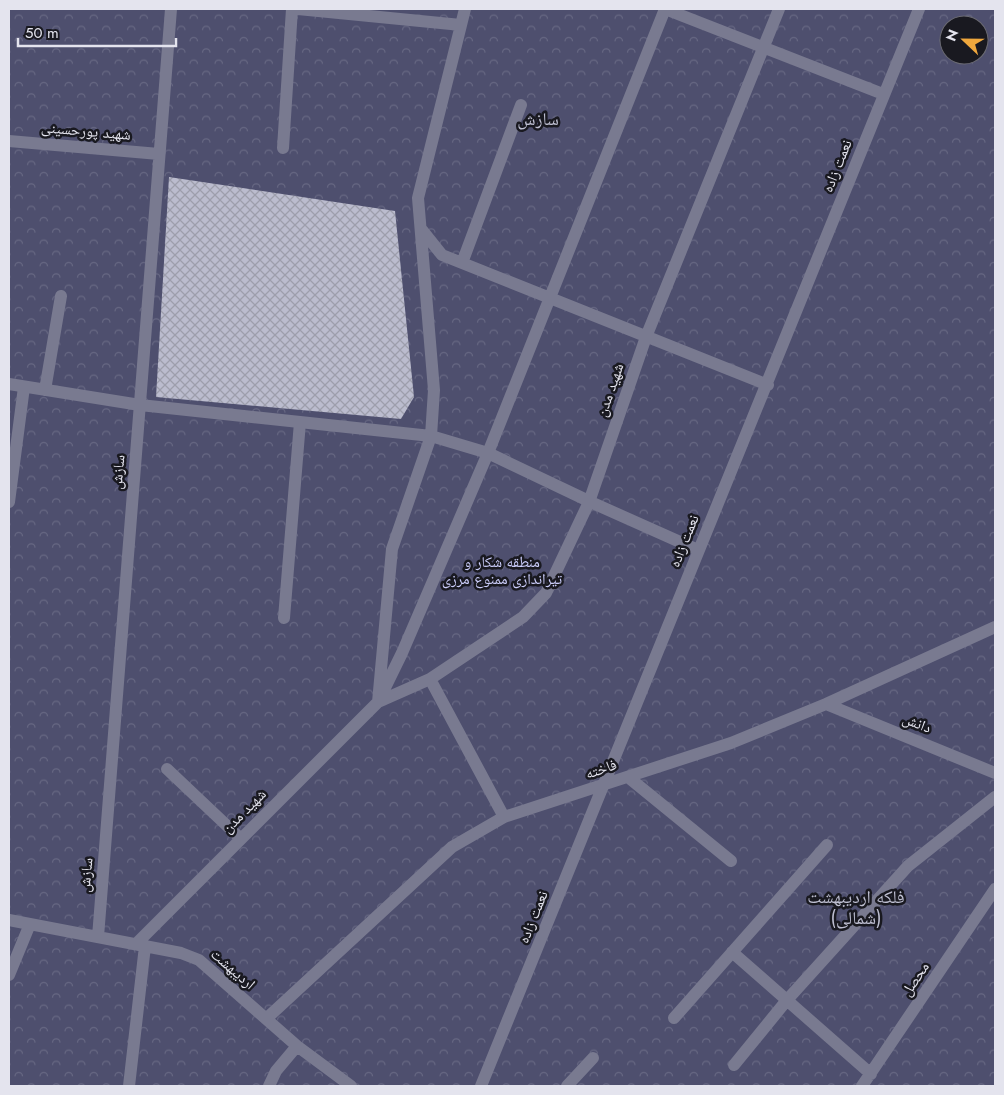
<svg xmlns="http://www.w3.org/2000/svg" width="1004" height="1095" font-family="Jost,'Noto Naskh Arabic',sans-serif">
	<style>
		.park { fill: url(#park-crowns); fill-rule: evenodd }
		.building { fill: url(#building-cross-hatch) }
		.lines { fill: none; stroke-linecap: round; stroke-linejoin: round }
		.minor { stroke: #797a90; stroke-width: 12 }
		.labels { text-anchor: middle; stroke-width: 5; stroke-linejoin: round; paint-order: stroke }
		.street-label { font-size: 15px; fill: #e4e4ee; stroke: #191920 }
		.park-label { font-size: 15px; fill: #cccefb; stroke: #191920 }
		.quarter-label { font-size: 18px; fill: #bdbed0; stroke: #191920 }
	</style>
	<defs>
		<pattern id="park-crowns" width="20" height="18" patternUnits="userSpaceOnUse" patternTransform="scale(1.25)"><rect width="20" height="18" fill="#4e4f6e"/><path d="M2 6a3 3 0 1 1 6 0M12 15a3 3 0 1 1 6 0" fill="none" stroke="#676883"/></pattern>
		<pattern id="building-cross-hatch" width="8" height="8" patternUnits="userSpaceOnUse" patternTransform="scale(1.25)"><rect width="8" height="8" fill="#bbbcce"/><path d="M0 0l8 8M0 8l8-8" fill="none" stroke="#9d9eac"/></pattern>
	</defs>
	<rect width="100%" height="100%" fill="#30313f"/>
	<!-- park -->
	<path class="park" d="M9 9H995V1086H9ZM949 25H979V55H949Z"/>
	<!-- building -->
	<path class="building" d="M169 177 395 211 414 397 401 419 156 397Z"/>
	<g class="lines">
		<!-- minor -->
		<path class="minor" d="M298 9 461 25
			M465 9 418 198 434 390 431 436 392 549 378 702 430 679 523 617 546 593 589 502 646 337 779 9
			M665 9 883 94
			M9 141 159 154
			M283 148 292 9
			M422 230 442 255 768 385
			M462 263 521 105
			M9 384 140 405 431 436 488 453 595 504 698 550
			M45 390 61 296
			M9 502 24 387
			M284 618 300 422
			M430 679 504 817
			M826 704 995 773
			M167 769 240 838
			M628 777 731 861
			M9 920 181 953 199 960 297 1046 351 1086
			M98 937 171 9
			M136 944 378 702 402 653 488 453 665 9
			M732 952 871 1074
			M9 975 30 924
			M674 1018 827 845
			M266 1019 452 847 504 817 731 743 826 704 995 627
			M734 1065 787 1000 908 866 995 797
			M129 1086 145 946
			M269 1086 276 1071 297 1046
			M481 1086 919 9
			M567 1086 593 1058
			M862 1086 995 889"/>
	</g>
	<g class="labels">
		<!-- street labels -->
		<g class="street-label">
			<text transform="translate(86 131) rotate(5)" y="5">شهید پورحسینی</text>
			<text transform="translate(837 166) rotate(-68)" y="5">نعمت زاده</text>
			<text transform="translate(610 390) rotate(-71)" y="5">شهید مدن</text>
			<text transform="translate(118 472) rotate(-85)" y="5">سازش</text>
			<text transform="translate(684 541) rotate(-68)" y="5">نعمت زاده</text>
			<text transform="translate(917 723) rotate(22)" y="5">دانش</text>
			<text transform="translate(601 769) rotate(-19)" y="5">فاخته</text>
			<text transform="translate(244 811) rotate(-45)" y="5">شهید مدن</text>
			<text transform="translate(86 875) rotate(-85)" y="5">سازش</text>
			<text transform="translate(533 917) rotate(-68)" y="5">نعمت زاده</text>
			<text transform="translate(233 969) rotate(41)" y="5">اردیبهشت</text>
			<text transform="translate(915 979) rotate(-56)" y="5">محصل</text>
		</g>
		<!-- park labels -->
		<g class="park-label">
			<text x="502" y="567">منطقه شکار و<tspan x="502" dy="17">تیراندازی ممنوع مرزی</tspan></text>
		</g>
		<!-- quarter labels -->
		<g class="quarter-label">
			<text x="538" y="125">سازش</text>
			<text x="856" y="903">فلکه اردیبهشت<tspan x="856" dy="21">(شمالی)</tspan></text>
		</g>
	</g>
	<!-- border -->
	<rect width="1004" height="1095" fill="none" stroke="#e4e4ee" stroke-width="20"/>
	<!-- north arrow -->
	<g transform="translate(964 40) rotate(292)"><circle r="24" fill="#191920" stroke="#6a6a72"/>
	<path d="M0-4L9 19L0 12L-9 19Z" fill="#efa73d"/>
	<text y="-8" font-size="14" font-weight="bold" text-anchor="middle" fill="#e4e4ee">N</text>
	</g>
	<!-- scale -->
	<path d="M18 38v8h158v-8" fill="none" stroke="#e4e4ee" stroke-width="2.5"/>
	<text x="25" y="38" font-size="15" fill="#e4e4ee" stroke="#191920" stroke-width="4" paint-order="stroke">50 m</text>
</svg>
